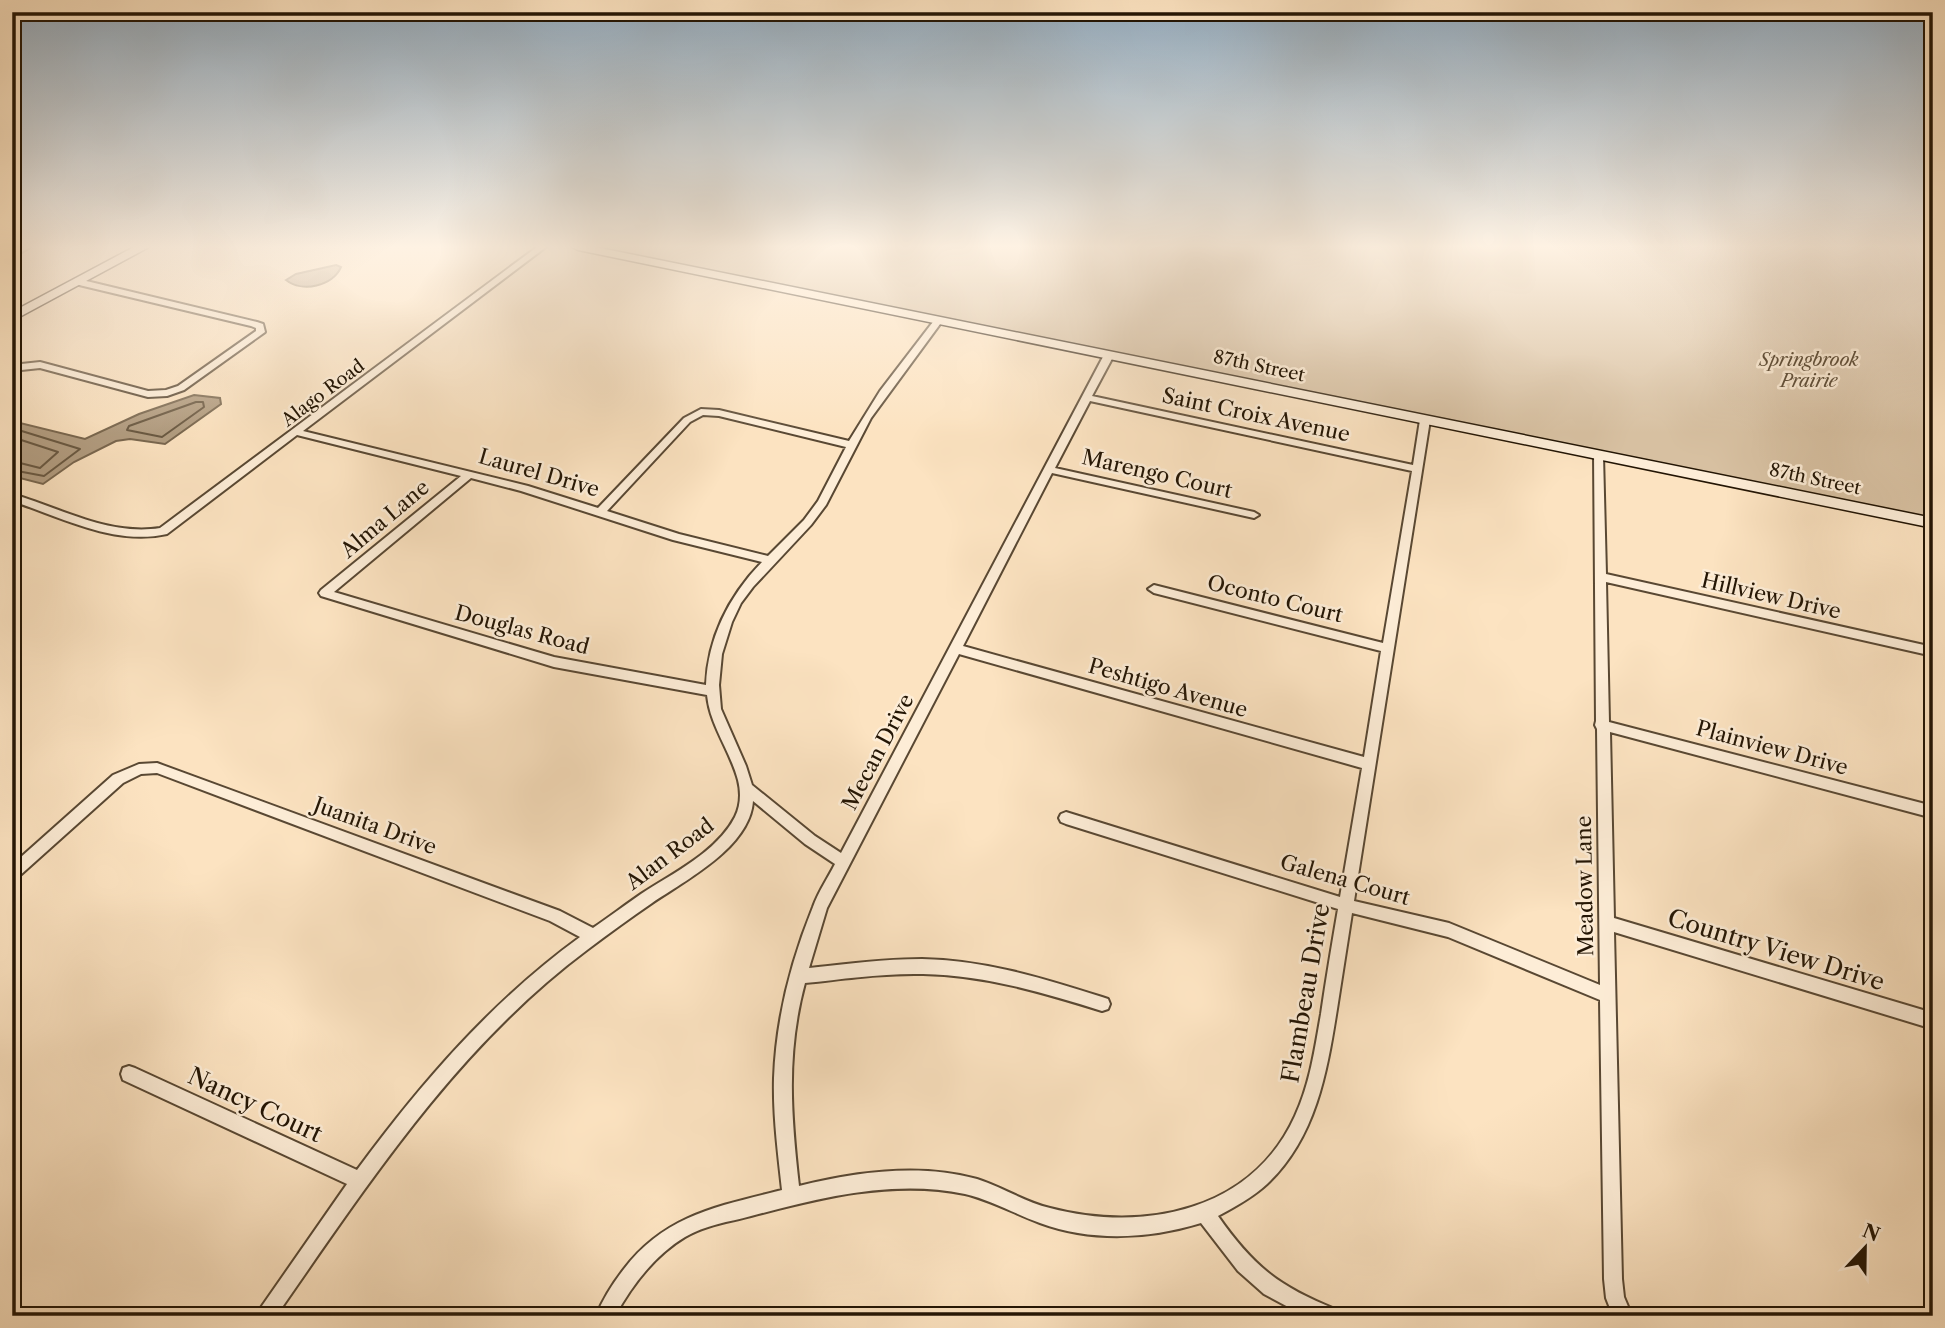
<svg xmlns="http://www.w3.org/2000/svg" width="1945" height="1328" font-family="'Libre Caslon Text',serif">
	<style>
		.green { fill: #d7c0a1; stroke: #7d6a52; stroke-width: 2 }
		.water { fill: #b29d81; stroke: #79674f; stroke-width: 2 }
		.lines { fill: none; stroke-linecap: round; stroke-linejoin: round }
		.shore { stroke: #6a5942; stroke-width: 2 }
		.street-casing { stroke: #594833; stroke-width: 4 }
		.secondary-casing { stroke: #231504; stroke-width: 3 }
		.street { fill: #fdedd7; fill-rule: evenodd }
		.secondary { fill: #fdedd7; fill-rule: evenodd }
		.labels { text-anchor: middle; stroke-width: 5; stroke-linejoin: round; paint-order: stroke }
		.far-park-label { font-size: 18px; font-style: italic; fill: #62513b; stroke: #fdedd7 }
		.far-street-label { font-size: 18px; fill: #231504; stroke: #fdedd7 }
		.street-label { font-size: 21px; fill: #231504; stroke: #fdedd7 }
		.near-street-label { font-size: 24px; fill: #231504; stroke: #fdedd7 }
	</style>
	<rect width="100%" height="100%" fill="#fce3c1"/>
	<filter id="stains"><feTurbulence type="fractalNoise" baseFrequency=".00286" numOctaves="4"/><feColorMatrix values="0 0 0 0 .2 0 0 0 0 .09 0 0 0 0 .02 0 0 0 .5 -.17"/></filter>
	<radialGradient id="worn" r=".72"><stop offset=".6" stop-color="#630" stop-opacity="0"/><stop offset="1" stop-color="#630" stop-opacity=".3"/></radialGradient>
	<!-- green -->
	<path class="green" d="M589 247H1933V520Z"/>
	<!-- water -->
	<path class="water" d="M336 265 341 267C333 286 302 293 286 280L296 274Z
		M194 395 220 398 221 404 165 444 130 439 116 441 74 462 43 484 12 476V421L85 439 139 414Z"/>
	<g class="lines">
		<!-- shore -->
		<path class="shore" d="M196 402H203L204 407 162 437 127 430 129 426Z
			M12 428 80 449 44 476 12 470
			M12 437 58 452 40 468 12 461"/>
		<defs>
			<path id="street" d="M21 247H30L12 258V252Z
				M537 247H546L303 431 528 486 598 508 684 418 701 409 719 410 849 441 880 391 936 318 943 320 871 418 826 505 811 525 753 587 741 603 732 622 722 654 719 685 721 709 746 766 752 785 815 836 841 853 1104 355 1109 352 1114 355 1092 396 1413 465 1420 420 1425 417 1430 420 1354 901 1449 923 1600 985 1597 729 1595 725 1596 721 1594 453 1598 452 1603 455 1606 574 1933 647V656L1606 582 1609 722 1933 806V818L1610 732 1614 918 1933 1013V1029L1614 932 1622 1279 1624 1297 1632 1316H1613L1606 1298 1604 1279 1600 1000 1448 937 1352 913C1347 945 1342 977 1337 1009 1327 1072 1316 1138 1267 1184 1253 1197 1235 1207 1218 1216 1253 1266 1278 1286 1335 1309L1337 1316H1305L1264 1294 1238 1271 1201 1223C1149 1239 1092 1242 1040 1223 1015 1214 991 1200 965 1194 893 1179 820 1198 751 1216 729 1222 705 1225 685 1237 655 1255 632 1285 615 1316H596C603 1299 613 1283 624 1269 665 1215 719 1206 782 1190 778 1153 773 1116 774 1078 776 1020 791 961 813 907 818 892 828 878 835 864L805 844 753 801C750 847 686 880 652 903 630 918 608 934 587 950 457 1047 368 1184 276 1316H255L347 1184 123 1080 121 1074 123 1068 129 1066 135 1068 357 1170C421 1083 492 1001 580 937L550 921 157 773 141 774 123 783 17 878 12 880V865L113 775 139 764 157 763 560 911 593 928C609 917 625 905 641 894 673 873 717 852 735 817 741 805 741 792 738 780 730 750 710 726 707 695L554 667 321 596 319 593 321 590 461 476 297 435 167 534C114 546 61 517 12 501V494C61 508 108 536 160 528ZM1090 401 1412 471 1383 643 1154 585 1148 589 1154 593 1381 651 1364 757 963 646 1052 473 1254 518 1259 515 1254 512 1055 468ZM703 415 719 416 846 447 818 501 804 520 768 556 679 534 607 511 690 422ZM471 478 521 491 673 540 762 562C729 596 708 638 706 685L554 657 334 592ZM959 654 1362 768 1340 897 1066 812 1061 814 1059 818 1061 822 1066 824 1338 909C1332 944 1326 979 1321 1014 1315 1048 1310 1084 1295 1116 1252 1211 1144 1233 1050 1208 1025 1202 1002 1187 977 1179 920 1163 855 1172 799 1186 791 1115 786 1053 805 983 844 979 883 973 923 974 985 975 1044 993 1102 1011L1108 1009 1110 1004 1108 999 1102 997C1043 978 984 960 922 959 884 959 846 964 809 968L827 908Z
				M78 279 257 322 263 324 265 332 184 390 167 396 148 397 40 368 12 371V365L40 362 148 391 166 390 178 386 256 331V328L251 326 75 284 74 282Z"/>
			<path id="secondary" d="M134 247H149L12 321V312Z
				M572 247H595L1933 518V528L578 250Z"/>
		</defs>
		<!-- street casing -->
		<use href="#street" class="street-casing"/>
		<!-- secondary casing -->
		<use href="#secondary" class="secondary-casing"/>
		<!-- street -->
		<use href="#street" class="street"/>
		<!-- secondary -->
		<use href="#secondary" class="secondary"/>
	</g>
	<!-- sky -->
	<linearGradient id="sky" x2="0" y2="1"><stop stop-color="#92abbf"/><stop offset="0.57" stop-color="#fef2e3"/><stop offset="1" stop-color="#fef2e3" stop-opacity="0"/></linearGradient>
	<rect width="1945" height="433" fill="url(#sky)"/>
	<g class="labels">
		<!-- far-park labels -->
		<g class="far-park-label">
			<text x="1809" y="366">Springbrook<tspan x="1809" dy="21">Prairie</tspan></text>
		</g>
		<!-- far-street labels -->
		<g class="far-street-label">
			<text transform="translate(1259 366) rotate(12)" y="6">87th Street</text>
			<text transform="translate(323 393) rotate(-37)" y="6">Alago Road</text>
			<text transform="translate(1815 479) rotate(12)" y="6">87th Street</text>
		</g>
		<!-- street labels -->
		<g class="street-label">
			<text transform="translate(1256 415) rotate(12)" y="7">Saint Croix Avenue</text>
			<text transform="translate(539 473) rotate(16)" y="7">Laurel Drive</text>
			<text transform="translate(1157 474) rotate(13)" y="7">Marengo Court</text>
			<text transform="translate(385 519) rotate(-40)" y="7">Alma Lane</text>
			<text transform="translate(1771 596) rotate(13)" y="7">Hillview Drive</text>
			<text transform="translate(1275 599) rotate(14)" y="7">Oconto Court</text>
			<text transform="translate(522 630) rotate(15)" y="7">Douglas Road</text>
			<text transform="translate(1168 688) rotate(16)" y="7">Peshtigo Avenue</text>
			<text transform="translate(1772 748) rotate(15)" y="7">Plainview Drive</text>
			<text transform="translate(878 752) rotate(-62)" y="7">Mecan Drive</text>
			<text transform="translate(375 826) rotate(20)" y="7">Juanita Drive</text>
			<text transform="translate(670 854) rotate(-37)" y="7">Alan Road</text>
			<text transform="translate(1345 880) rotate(16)" y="7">Galena Court</text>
			<text transform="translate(1585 886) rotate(-91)" y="7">Meadow Lane</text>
		</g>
		<!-- near-street labels -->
		<g class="near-street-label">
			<text transform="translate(1776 950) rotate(17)" y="8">Country View Drive</text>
			<text transform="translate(1306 993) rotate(-80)" y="8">Flambeau Drive</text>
			<text transform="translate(255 1105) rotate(25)" y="8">Nancy Court</text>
		</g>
	</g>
	<!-- margin -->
	<rect width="1945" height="1328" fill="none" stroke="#fce3c1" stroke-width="42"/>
	<rect x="14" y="14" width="1917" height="1300" fill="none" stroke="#231504" stroke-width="3.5"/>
	<rect x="21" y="21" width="1903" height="1286" fill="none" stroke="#231504" stroke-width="2"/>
	<!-- north arrow -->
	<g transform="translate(1865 1248) rotate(22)" stroke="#fdedd7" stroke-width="5" paint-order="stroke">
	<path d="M0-5L12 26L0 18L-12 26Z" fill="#231504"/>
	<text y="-10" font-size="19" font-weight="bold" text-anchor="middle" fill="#231504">N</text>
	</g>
	<rect width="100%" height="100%" filter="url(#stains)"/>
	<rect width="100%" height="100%" fill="url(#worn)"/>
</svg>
